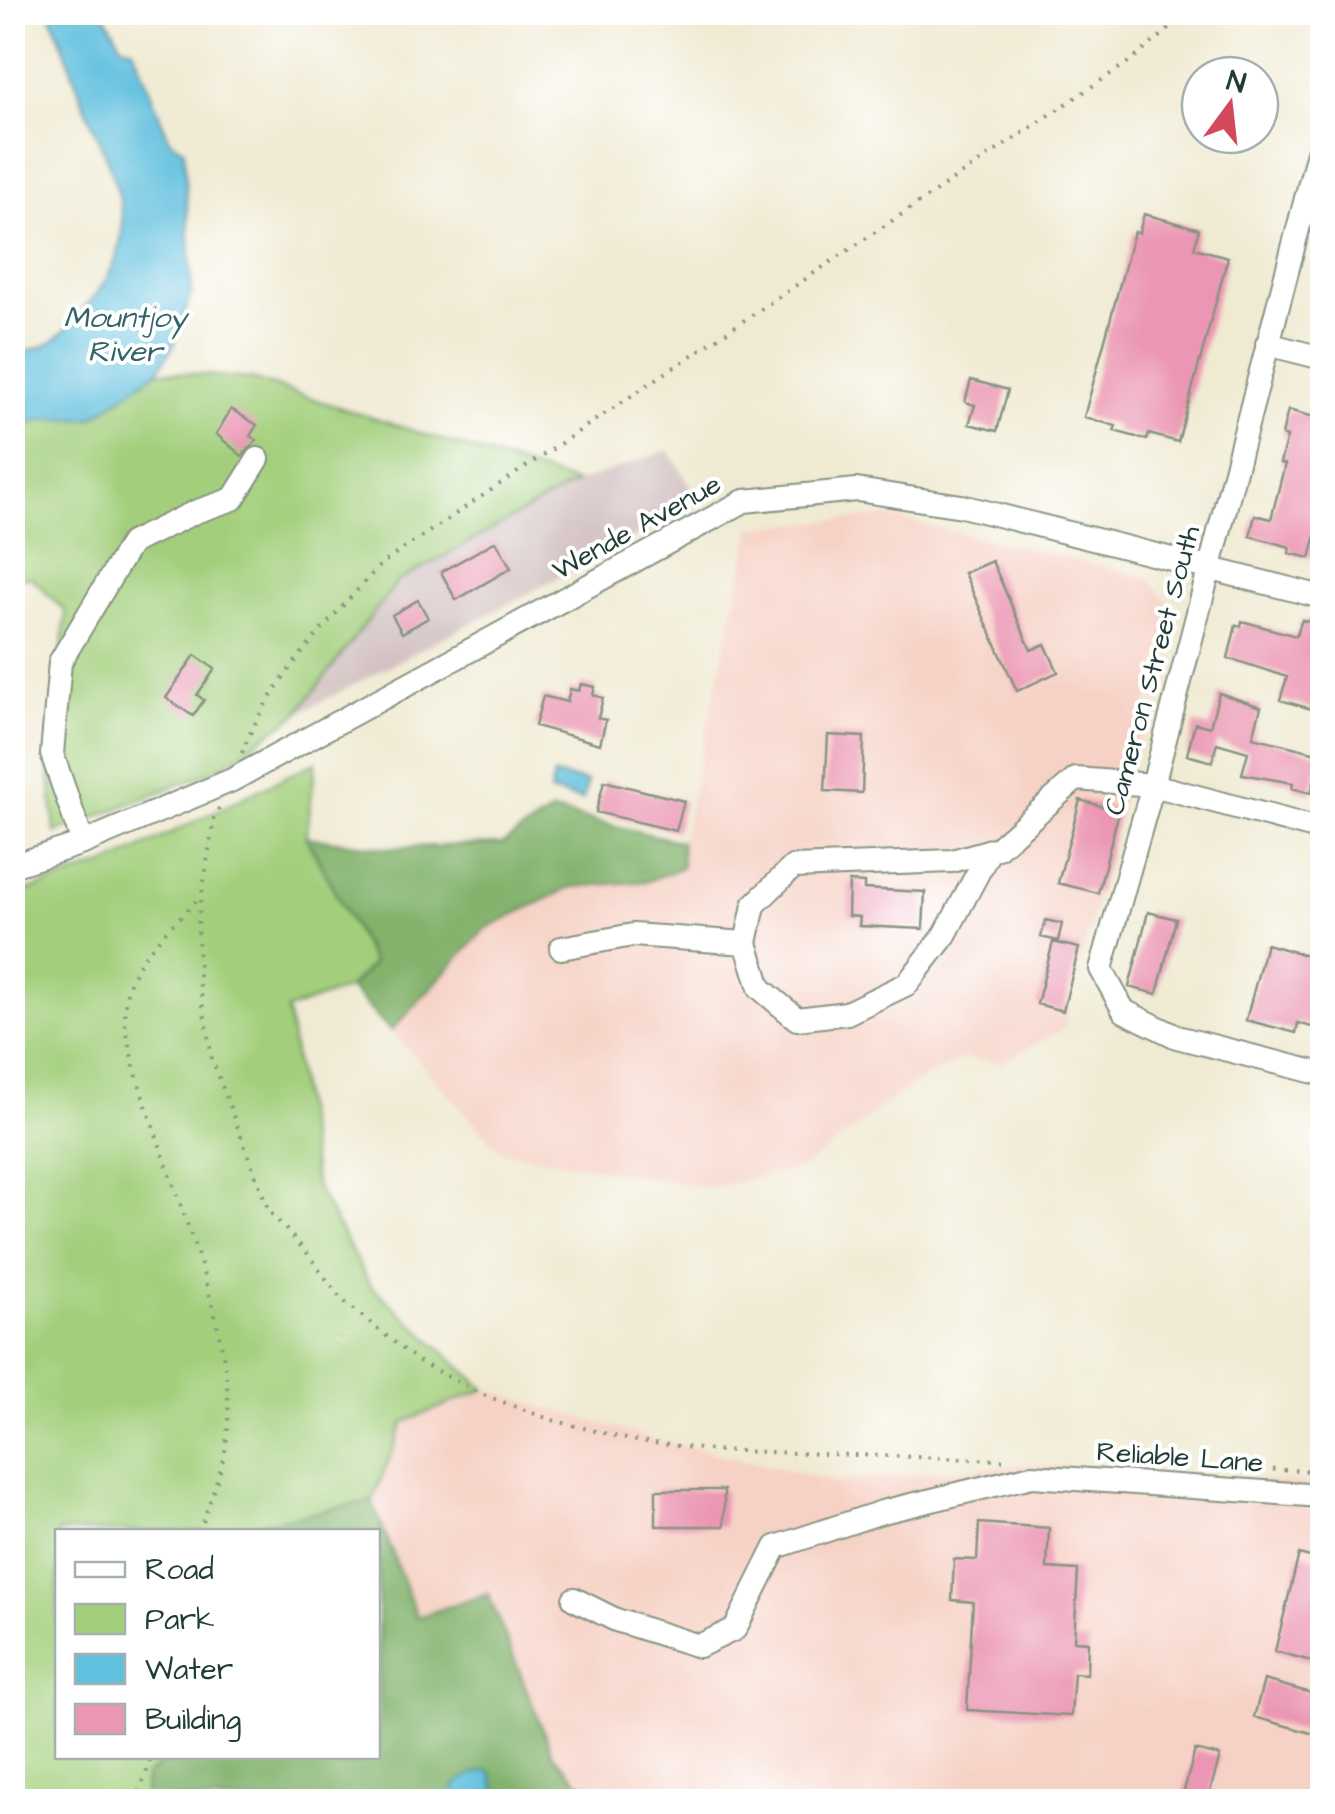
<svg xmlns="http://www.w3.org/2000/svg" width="1335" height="1814" font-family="'Architects Daughter',sans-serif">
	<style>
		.built { fill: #f6d1c5 }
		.industrial { fill: #d1bfbf }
		.green { fill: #a3cf7c; stroke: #618658; stroke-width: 2.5 }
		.forest { fill: #82b26c; stroke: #507850; stroke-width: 2.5 }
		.water { fill: #60c0de; stroke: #407e89; stroke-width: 2.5 }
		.building { fill: #eb96b2 }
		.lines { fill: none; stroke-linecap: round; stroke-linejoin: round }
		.minor-casing { stroke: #889483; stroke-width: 26 }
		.path { stroke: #889483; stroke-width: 4; stroke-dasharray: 2.5 8; stroke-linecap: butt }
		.minor { stroke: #fff; stroke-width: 22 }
		.labels { text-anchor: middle; stroke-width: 8; stroke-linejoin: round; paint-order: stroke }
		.street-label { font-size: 28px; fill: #1f3d34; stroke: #fff }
		.water-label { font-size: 30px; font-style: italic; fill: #326467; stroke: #fff }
	</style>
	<rect width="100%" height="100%" fill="#fff"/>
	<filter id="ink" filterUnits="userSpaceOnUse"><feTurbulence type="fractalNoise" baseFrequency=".01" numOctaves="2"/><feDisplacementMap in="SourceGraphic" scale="20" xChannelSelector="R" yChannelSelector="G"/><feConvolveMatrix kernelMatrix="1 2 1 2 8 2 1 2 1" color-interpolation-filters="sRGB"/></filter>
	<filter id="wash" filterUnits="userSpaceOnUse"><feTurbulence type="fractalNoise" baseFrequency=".0048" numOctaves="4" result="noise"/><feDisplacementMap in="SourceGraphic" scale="40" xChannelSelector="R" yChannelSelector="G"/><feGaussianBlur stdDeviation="2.25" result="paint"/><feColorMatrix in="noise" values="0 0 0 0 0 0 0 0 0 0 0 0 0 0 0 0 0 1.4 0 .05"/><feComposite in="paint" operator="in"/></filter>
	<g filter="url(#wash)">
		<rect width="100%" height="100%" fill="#f0ead2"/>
		<!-- built -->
		<path class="built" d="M887 516 1148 577 1172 608 1063 1029 1000 1063 963 1058 909 1087 803 1168 708 1188 500 1151 391 1031 486 928 571 887 648 881 682 866 681 842 752 527Z
			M485 1389 645 1437 838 1482 1025 1464 1322 1484V1801H599L553 1755 488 1594 417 1617 372 1501 404 1422Z"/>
		<!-- industrial -->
		<path class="industrial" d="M669 450 700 503 296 715 397 582 576 483Z"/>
		<!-- green -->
		<path class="green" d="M158 371 251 379 576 483 397 582 296 715 216 770 55 833 49 765 66 612 31 577 13 578V428L45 419 92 418Z
			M316 762 306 837 373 964 349 988 287 1010 316 1187 370 1285 485 1389 404 1422 372 1501 222 1531 58 1532V1756L171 1757 146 1775 145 1801H13L12 896 110 863Z"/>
		<!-- forest -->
		<path class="forest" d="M553 811 681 842 682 867 648 881 571 887 486 928 391 1031 349 988 373 963 306 837 386 848 502 844Z
			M372 1501 417 1617 488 1594 553 1755 599 1801 145 1802 146 1775 171 1757 378 1756V1532L222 1531Z"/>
		<!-- water -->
		<path class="water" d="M49 13H104L122 45 133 48 169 139 184 150 192 291 174 345 158 371 92 418 45 419 13 428V351C51 351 57 339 82 311 151 236 117 187 85 106 72 75 65 43 49 13Z
			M554 775 587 782 583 800 550 792Z
			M491 1771 499 1801H449C453 1780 471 1772 491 1771Z"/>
		<g id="blocks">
			<!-- building -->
			<path class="building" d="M1144 214 1199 229 1194 248 1228 257 1178 442 1149 434 1147 440 1114 431 1116 426 1084 417 1134 232 1139 233Z
				M971 380 1008 390 997 431 969 424 975 405 965 402Z
				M231 409 257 425 250 436 257 440 242 456 216 434Z
				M1288 410 1322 419V512L1310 558 1289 553 1290 547 1250 536 1255 515 1271 519 1285 464 1280 463 1287 437 1282 435Z
				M496 541 511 568 456 600 441 572Z
				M992 561 1031 650 1045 644 1058 672 1017 691 964 573Z
				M418 600 428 618 402 633 392 615Z
				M1302 620 1318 624 1317 629 1321 630 1312 667 1322 668V712L1280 700 1287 677 1228 658 1236 625 1241 626 1242 621 1296 636Z
				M195 655 215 669 197 695 204 700 193 716 166 698Z
				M581 684 595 687 593 695 603 698 598 718 606 720 600 744 535 726 543 696 567 702 570 689 579 691Z
				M1219 693 1261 707 1253 737 1321 754 1311 793 1292 788 1293 783 1242 774 1248 752 1217 743 1212 762 1187 755 1195 723 1210 727Z
				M828 735 864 737 862 793 825 791Z
				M604 781 684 801 676 831 596 812Z
				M1080 800 1119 811 1098 893 1058 883Z
				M849 882 864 883V889L925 892 923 929 859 926 860 917 848 916Z
				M1148 912 1176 919 1157 994 1129 987Z
				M1046 920 1062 924 1058 941 1041 937Z
				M1053 942 1079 948 1063 1011 1037 1004Z
				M1266 944 1316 958 1314 963 1322 965V1030L1298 1023 1296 1033 1246 1020Z
				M656 1490H724V1526H656Z
				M979 1523 1049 1528 1047 1568 1078 1570 1074 1641 1088 1642 1087 1674 1074 1673 1071 1716 967 1710 973 1602 952 1600 954 1559 977 1560Z
				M1299 1554 1322 1560V1664L1275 1651Z
				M1264 1680 1322 1696V1736L1254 1717Z
				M1195 1750 1220 1756 1207 1802H1181Z"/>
		</g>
	</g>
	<g filter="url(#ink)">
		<use href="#blocks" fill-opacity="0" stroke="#889483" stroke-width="2.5"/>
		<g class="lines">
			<defs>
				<path id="minor" d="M1322 137 1153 785 1101 969 1124 1011 1177 1037 1322 1074
					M1267 344 1322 358
					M83 843 52 754 60 662 131 543 195 512 233 499 258 459
					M990 850 945 935 907 984 847 1013 797 1019 760 988 746 943 754 905 793 867 952 861 998 848 1076 779 1153 785 1322 830
					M12 866 83 843 232 780 744 501 857 490 962 506 1322 597
					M561 948 633 935 746 943
					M574 1599 616 1620 699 1646 735 1629 776 1547 882 1512 1032 1476 1322 1496
					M1318 1802 1322 1799"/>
			</defs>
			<!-- minor casing -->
			<use href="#minor" class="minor-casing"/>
			<!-- path -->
			<path class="path" d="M242 753C269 680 330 621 381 564L1133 59 1190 12
				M219 808 214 818 198 920 199 982 212 1059 269 1211 308 1254 340 1298 369 1322 418 1361 481 1394 552 1420 631 1440 708 1450 1003 1460
				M1252 1469 1322 1471
				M200 1532C208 1505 219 1478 225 1451 242 1356 188 1230 158 1140 146 1106 123 1042 125 1007 127 960 173 927 201 896
				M136 1802 152 1756"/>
			<!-- minor -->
			<use href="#minor" class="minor"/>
		</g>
	</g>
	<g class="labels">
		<!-- street labels -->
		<g class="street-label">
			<text transform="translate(636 526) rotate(-29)" y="10">Wende Avenue</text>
			<text transform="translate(1151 670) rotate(-75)" y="10">Cameron Street South</text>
			<text transform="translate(1180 1456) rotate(4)" y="10">Reliable Lane</text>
		</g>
		<!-- water labels -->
		<g class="water-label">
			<text x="125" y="327">Mountjoy<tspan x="125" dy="34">River</tspan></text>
		</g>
	</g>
	<!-- margin -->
	<rect width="1335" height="1814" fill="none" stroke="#fff" stroke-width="50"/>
	<!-- legend -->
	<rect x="55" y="1529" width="325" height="230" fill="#ffffff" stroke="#a5b1ae" stroke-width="2.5"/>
	<rect x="75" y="1562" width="50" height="15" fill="#ffffff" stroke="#a5b1ae" stroke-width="2.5"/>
	<text x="145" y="1579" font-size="30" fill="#1f3d34">Road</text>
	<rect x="75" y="1604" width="50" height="30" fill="#a3cf7c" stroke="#a5b1ae" stroke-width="2.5"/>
	<text x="145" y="1629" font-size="30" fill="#1f3d34">Park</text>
	<rect x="75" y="1654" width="50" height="30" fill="#60c0de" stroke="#a5b1ae" stroke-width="2.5"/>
	<text x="145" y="1679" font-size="30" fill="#1f3d34">Water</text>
	<rect x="75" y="1704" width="50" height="30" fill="#eb96b2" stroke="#a5b1ae" stroke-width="2.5"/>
	<text x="145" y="1729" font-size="30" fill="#1f3d34">Building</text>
	<!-- north arrow -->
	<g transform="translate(1230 105) rotate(15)"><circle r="48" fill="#ffffff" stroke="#a5b1ae" stroke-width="2.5"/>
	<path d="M0-8L18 38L0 25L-18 38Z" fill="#d1495b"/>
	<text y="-15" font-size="28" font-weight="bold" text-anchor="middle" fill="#1f3d34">N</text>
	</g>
</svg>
